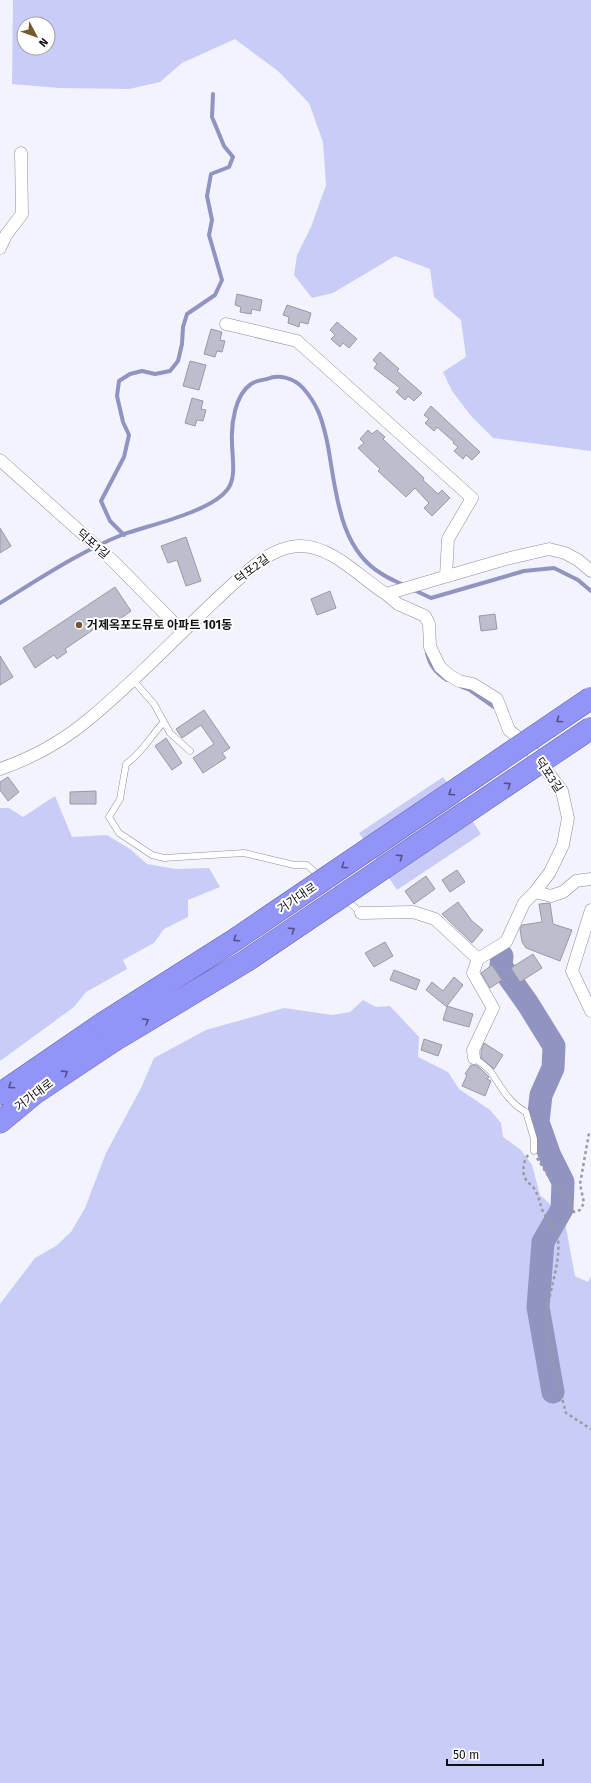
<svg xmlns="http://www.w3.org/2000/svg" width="591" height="1783" font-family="'Fira Sans','Noto Sans KR',sans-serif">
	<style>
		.green { fill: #c9ccf6; fill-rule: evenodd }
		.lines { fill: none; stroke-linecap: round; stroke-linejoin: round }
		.stream { stroke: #9194c1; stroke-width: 4 }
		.river { stroke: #9194c1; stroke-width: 23 }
		.building { fill: #bcbdcd; stroke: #999aa9 }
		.lane-casing { stroke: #8c8e9c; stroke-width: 7 }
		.street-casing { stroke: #8c8e9c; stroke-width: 13 }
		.highway-casing { stroke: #6566a9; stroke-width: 23 }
		.path { stroke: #999aa2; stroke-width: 2.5; stroke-dasharray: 3 3; stroke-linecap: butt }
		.lane { stroke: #fff; stroke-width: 6 }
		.street { stroke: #fff; stroke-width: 12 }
		.highway { stroke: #9394f8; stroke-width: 22 }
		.highway-bridge-casing { stroke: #6566a9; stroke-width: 23; stroke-linecap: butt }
		.highway-bridge { stroke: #9394f8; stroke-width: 22 }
		.oneway { stroke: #525287 }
		.poi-dot { fill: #77572d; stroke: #fff; stroke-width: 1.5 }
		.labels { text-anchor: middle; stroke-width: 4; stroke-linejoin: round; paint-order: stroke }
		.street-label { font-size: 12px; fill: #101116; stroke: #fff }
		.poi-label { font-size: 12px; font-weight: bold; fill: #101116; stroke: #fff; text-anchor: start }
	</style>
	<rect width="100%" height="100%" fill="#f2f3fc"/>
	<!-- green -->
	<path class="green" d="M13 0H591V451L493 438 471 416 452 391 443 372 466 357 461 320 434 297 430 269 395 256 333 293 312 298 294 275 297 255 311 227 326 185 323 142 309 103 278 71 235 39 182 63 160 82 129 89 59 88 12 84ZM24 24H48V48H24Z
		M443 777 481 834 397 890 359 833Z
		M55 796 72 837 107 835 130 849 147 864 176 869 209 868 220 887 188 900V917L164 929 154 943 123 960 127 969 86 992 74 1007 0 1061V808H9L23 817Z
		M363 1000 376 1007 390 1006 419 1037 418 1057 448 1072 459 1089 490 1110 501 1123 503 1137 521 1150 532 1165 540 1195 564 1217 575 1276 588 1282 591 1276V1783H0V1304L35 1258 56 1246 71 1232 85 1208 106 1153 141 1088 154 1058 206 1030 284 1008 332 1015 350 1012Z"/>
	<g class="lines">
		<!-- stream -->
		<path class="stream" d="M124 535 110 521 101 501 124 457 129 435 123 422 117 396 119 381 130 374 142 371 155 374 170 371 178 361 182 344 183 327 187 314 215 295 222 280 209 235 212 220 207 196 211 174 229 167 233 157 224 146 212 117 213 94
			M414 590 431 598 524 571 554 568 578 580 591 591
			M0 603C39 579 81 551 124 534 150 525 210 512 227 490 237 478 232 457 232 442 231 424 235 395 251 384 255 381 262 380 267 379 279 374 294 378 303 388 318 405 322 419 327 441 336 486 337 548 382 574 389 579 398 582 406 586
			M427 653C430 666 436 673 447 680
			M462 687 470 690 494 707"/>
		<!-- river -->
		<path class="river" d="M502 956 501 966 528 1004 554 1046 553 1068 541 1095 538 1122 550 1156 563 1182 562 1209 543 1242 538 1307 553 1392"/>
	</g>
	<!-- building -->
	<path class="building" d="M237 294 262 300 260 311 252 309 251 314 240 312 241 307 235 305Z
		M287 305 311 313 308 324 300 322 299 327 288 323 289 317 283 315Z
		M337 322 357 339 349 348 343 343 340 347 331 339 335 335 330 330Z
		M211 329 222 332 220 340 225 341 222 352 217 351 215 357 204 354Z
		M380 352 399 369 397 371 422 393 414 401 408 396 405 400 396 392 400 388 374 368 377 364 373 360Z
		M190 361 206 365 199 390 183 386Z
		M192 398 203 401 201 409 206 410 203 421 197 420 195 426 185 423Z
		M431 406 480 452 472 460 466 455 463 459 454 451 458 447 453 443 454 442 437 427 434 431 425 423 429 419 424 415Z
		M368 430 372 434 377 430 385 437 383 439 424 478 423 480 438 494 442 490 450 498 432 516 424 508 429 503 415 488 406 497 378 471 380 469 358 448 364 443 360 439Z
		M0 528 11 546 0 553Z
		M186 537 201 581 186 586 177 560 168 563 161 546Z
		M115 587 131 611 107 628 103 623 65 649 67 652 57 659 54 655 35 668 23 648Z
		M330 591 336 608 317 615 311 599Z
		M495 614 497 629 481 631 479 616Z
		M0 656 13 677 0 685Z
		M204 710 230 748 222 753 226 758 203 773 193 758 214 744 201 725 182 738 176 729Z
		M166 738 182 763 172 770 155 746Z
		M8 777 19 792 8 801 0 790V782Z
		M96 791V804H70V792Z
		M457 870 465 882 450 892 442 880Z
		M426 876 435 889 414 904 405 891Z
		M458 902 472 921 483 930 472 943 442 914Z
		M550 903 553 924 572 930 560 961 526 948 522 942 520 929 522 925 542 922 539 904Z
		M385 942 393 956 374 967 365 953Z
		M533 954 542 968 520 982 511 968Z
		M492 965 502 980 490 988 481 973Z
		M394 970 420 980 416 990 390 980Z
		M454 977 463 985 447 1006 473 1014 469 1027 443 1020 447 1007 426 990 432 982 443 991Z
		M424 1039 442 1045 438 1056 421 1050Z
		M484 1043 503 1055 494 1069 481 1058V1051Z
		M471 1065H476L480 1068 489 1077 487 1079 491 1081 485 1096 462 1086 467 1075 465 1074Z"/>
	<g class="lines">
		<defs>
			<path id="lane" d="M133 680 154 704 170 733 190 751
				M163 723C150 737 142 753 126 764L120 799 109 817 119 833 152 855 164 858 244 853 294 865H307L361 913
				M474 1058C480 1062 487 1067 491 1072 501 1087 509 1103 526 1112L534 1139V1151"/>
			<path id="street" d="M0 248 6 235 22 214 21 153
				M226 324 297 341 472 498 448 539 446 576
				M0 460 113 561 183 632
				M386 594 398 604 425 616 429 624 430 647 440 667 449 675 459 681 473 684 497 699 509 730 528 746 562 791 568 818 563 845 550 872 535 892 524 903 506 942 478 959 473 973 493 1008 473 1050 474 1058
				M0 769C32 758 63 741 89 719 128 687 164 650 200 615 219 597 238 578 259 562 270 554 286 546 301 546 334 547 359 577 386 594L506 559 549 549 565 553 578 560 591 571
				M535 892 551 896 563 892 576 881 591 879
				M591 910 572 971 591 1011
				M361 913 413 912 435 919 478 959"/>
			<path id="highway" d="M0 1094 102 1024
				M0 1122 35 1093 113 1041"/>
		</defs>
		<!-- lane casing -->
		<use href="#lane" class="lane-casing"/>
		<!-- street casing -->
		<use href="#street" class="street-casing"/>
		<!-- highway casing -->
		<use href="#highway" class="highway-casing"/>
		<!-- path -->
		<path class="path" d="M528 1155C523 1162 521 1174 527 1181 529 1184 533 1186 535 1190 540 1198 540 1208 545 1215 549 1223 557 1229 558 1239 561 1266 547 1293 547 1320 546 1347 559 1386 566 1413L591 1429
			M537 1158 557 1190 568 1195 574 1212 580 1210 584 1203 580 1184 589 1133"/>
		<!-- lane -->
		<use href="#lane" class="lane"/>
		<!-- street -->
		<use href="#street" class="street"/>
		<!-- highway -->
		<use href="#highway" class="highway"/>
		<defs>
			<path id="highway-bridge" d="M102 1024 233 941 591 698
				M113 1041 246 961 591 728"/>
		</defs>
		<!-- highway-bridge casing -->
		<use href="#highway-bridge" class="highway-bridge-casing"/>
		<!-- highway-bridge -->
		<use href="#highway-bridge" class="highway-bridge"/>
	</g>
	<!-- one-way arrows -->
	<defs><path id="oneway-chevron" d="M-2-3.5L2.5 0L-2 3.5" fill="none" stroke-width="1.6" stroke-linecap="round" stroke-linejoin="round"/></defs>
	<g class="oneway">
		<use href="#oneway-chevron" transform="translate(559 720) rotate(146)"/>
		<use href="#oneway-chevron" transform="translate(508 785) rotate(-34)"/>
		<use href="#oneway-chevron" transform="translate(451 793) rotate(146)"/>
		<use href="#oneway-chevron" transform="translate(400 857) rotate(-34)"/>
		<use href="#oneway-chevron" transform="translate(344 866) rotate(146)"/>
		<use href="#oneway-chevron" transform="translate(292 930) rotate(-34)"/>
		<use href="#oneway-chevron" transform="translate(236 939) rotate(146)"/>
		<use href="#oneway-chevron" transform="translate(146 1021) rotate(-31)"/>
		<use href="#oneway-chevron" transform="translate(65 1073) rotate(-33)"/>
		<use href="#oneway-chevron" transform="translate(11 1086) rotate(146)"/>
	</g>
	<!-- markers -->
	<circle class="poi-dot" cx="79" cy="625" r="4"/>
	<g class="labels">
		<!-- street labels -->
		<g class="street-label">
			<text transform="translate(93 544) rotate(41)" y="4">덕포1길</text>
			<text transform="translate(252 569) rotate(-37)" y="4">덕포2길</text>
			<text transform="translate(549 775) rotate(56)" y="4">덕포3길</text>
			<text transform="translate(297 898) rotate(-34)" y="4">거가대로</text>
			<text transform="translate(34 1095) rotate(-37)" y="4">거가대로</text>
		</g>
		<!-- poi labels -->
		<g class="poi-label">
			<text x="87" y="629">거제옥포도뮤토 아파트 101동</text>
		</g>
	</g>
	<!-- north arrow -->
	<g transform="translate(36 36) rotate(131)"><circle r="19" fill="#ffffff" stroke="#9fa0a2"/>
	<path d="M0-3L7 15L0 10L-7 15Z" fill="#77572d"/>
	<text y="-6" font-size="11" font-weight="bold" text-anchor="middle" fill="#101116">N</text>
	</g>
	<!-- scale -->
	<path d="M447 1759v6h96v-6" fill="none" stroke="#101116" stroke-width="2"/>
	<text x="453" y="1759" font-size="12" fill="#101116" stroke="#ffffff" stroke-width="3" paint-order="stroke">50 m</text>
</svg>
